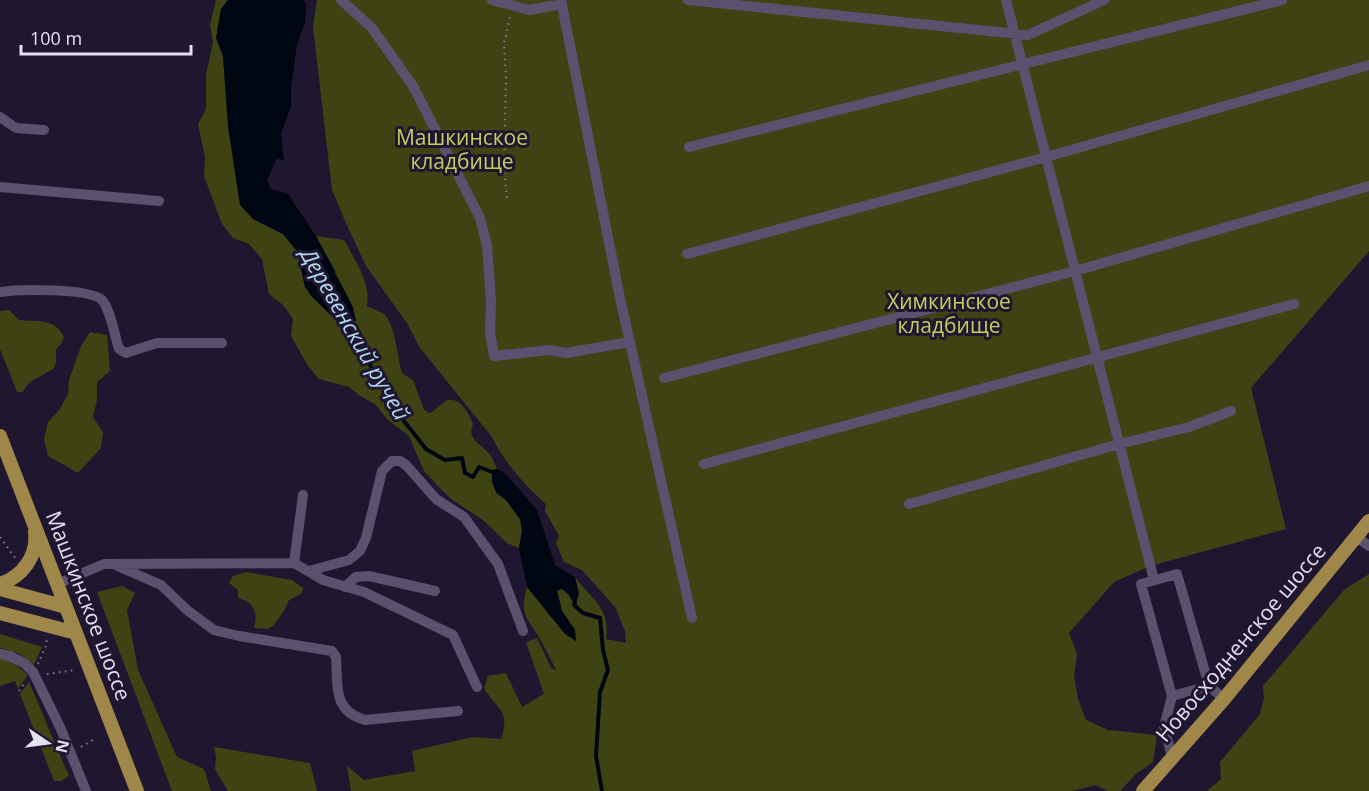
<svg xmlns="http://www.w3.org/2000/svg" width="1369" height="791" font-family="'Open Sans',sans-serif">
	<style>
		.green { fill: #3f4313 }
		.water { fill: #000612 }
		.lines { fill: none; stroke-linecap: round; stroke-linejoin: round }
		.stream { stroke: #000612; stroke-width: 4 }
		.path { stroke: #837c91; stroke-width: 2; stroke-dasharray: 1.5 4.5; stroke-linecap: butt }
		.minor { stroke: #5a516e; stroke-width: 10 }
		.major { stroke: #9f8649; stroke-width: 14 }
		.labels { text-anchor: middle; stroke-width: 6; stroke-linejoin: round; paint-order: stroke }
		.park-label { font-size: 21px; fill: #c3ce60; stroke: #1f172f }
		.street-label { font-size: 21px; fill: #e5e0f1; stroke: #1f172f }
		.water-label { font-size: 22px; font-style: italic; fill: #b1d7f1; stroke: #1f172f }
	</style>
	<rect width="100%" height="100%" fill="#1f172f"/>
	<!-- green -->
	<path class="green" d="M216 0H228L221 9 217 38 223 56 225 81 253 219 283 234 297 251 305 287 336 272 316 236 344 240C355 260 371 283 367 306 372 309 380 311 384 314 395 323 398 360 402 373L413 380 424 410 430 413C436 410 440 404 446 401 458 395 470 414 473 424 466 440 482 444 490 455 493 459 495 465 497 469L492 470V482L496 493 506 500 520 519 522 531 519 548 507 543 483 520 451 499 437 485 424 471 409 436 388 420 376 405 359 395 349 387 319 379 308 366 291 336 293 319 283 305 269 294 262 259 249 244 233 238 222 224 204 176 205 157 198 124 206 109V75L213 42 210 25Z
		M317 0H1369V251L1251 388 1286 529 1150 566 1114 582 1069 633 1077 654 1074 676 1078 699 1086 720 1108 730 1157 735 1153 762 1136 774 1120 791H1108L1095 785 1072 791H351L347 766 364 780 415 771 412 751 473 737 501 739C511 710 497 710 484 688L488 676 506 673 522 707 544 694 526 642 537 638 551 668 556 670C551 660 546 649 540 639 527 617 519 615 527 587L544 605 549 615 575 641V630L562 611 557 591 561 588 571 598 579 594 575 577C592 600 611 608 606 639L626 643 625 631 615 607 582 570 564 562 556 543 559 536 545 511 546 504C525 486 504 462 492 437L420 348 407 323 366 266 345 221 332 190 313 27Z
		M9 310 19 320C37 322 55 318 64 337L61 344 56 349V362L54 368C44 376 28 379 23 392H17L0 349V311Z
		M90 332 107 335 110 371 97 382V400L93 417 103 432 101 448 78 473 48 456 44 439 48 422 60 409 68 394 69 380 81 346Z
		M246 572 292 580 303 588 301 594 289 600 284 611 273 626 267 629 254 628C259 613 253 601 238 598V590L229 583 233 576Z
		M1369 574V791H1207L1221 779 1220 762 1260 714 1264 698 1263 686 1344 590Z
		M122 586 135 593 127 610 138 670 177 757 204 769 211 791H172L97 592Z
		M0 634 42 647 34 665 18 653 0 648Z
		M0 658 13 662 28 675 18 689 15 681 0 686Z
		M29 682 69 776 61 781H54L20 694Z
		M214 747 310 763 317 791H228L215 769 216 757Z"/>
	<!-- water -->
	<path class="water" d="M228 0H303L306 4 305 23 297 44 291 88V106L281 134 284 160 276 159 267 180 271 189 288 194 316 236 353 307 356 321 345 324 338 322 311 296 305 287 297 251 283 234 253 219 240 205 228 127 223 56 216 38 221 9Z
		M497 469 506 474 537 510 555 565 575 577 579 594 575 606 568 593 562 589 557 591 562 611 575 630 576 641 565 634 527 587 519 548 522 531 520 519 506 500 497 493 492 482V470Z"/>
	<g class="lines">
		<!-- stream -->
		<path class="stream" d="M343 320 381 383 393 407 426 449 445 460 462 458 465 473 473 477 479 467 495 473
			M575 602 574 605 583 613 600 618 603 650 608 670 600 692 596 756 602 791"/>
		<!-- path -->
		<path class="path" d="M507 198 504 167 506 78 504 44 510 17
			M0 537 16 559
			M38 664 47 643 46 638
			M47 674 75 670
			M19 691 26 681
			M81 747 96 738"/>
		<!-- minor -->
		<path class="minor" d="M341 0 372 28 413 86 480 218 487 245 491 301 490 332 494 356 550 350 566 353 630 342
			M492 0 529 10 562 4
			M561 0 620 298 692 618
			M688 0 1028 35 1104 0
			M1006 0 1154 580
			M0 117 16 128 44 130
			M689 147 1282 0
			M0 187 159 201
			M687 254 1046 157 1369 65
			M0 292C18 289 90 288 102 300 110 308 115 337 119 349L126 353 157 343H222
			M664 378 1075 271 1369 186
			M704 464 1294 304
			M909 504 1119 444 1189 427 1231 411
			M1357 537 1369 546
			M294 563 323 580 364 592 453 635 477 687
			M113 564 161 585 187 610 214 630 239 636 332 651 336 657C338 684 332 711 365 720L458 711
			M309 571 349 560 360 551 366 538 382 471 392 461H400L406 465 436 499 464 517 498 564 523 631
			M57 584 104 564 294 563 303 495
			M345 587 356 577 369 576 435 591
			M0 654 10 656 24 663 33 672 60 727 86 791
			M1172 696 1209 686
			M1172 757 1164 727 1172 696 1141 584 1177 574 1209 686 1224 699"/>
		<!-- major -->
		<path class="major" d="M0 436 137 791
			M0 584C22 577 38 556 35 532
			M0 589 66 607
			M0 613 76 633
			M1143 791 1224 699 1369 521"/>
	</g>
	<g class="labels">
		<!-- park labels -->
		<g class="park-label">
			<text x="462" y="145">Машкинское<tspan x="462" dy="24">кладбище</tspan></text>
			<text x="949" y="309">Химкинское<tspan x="949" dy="24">кладбище</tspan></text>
		</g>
		<!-- street labels -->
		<g class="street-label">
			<text transform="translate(88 606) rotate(69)" y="7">Машкинское шоссе</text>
			<text transform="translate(1241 643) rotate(-50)" y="7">Новосходненское шоссе</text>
		</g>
		<!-- water labels -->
		<g class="water-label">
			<text transform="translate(355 334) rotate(60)" y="8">Деревенский ручей</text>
		</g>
	</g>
	<!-- north arrow -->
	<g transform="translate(48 743) rotate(103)" stroke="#1f172f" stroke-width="4.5" paint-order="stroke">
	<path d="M0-4.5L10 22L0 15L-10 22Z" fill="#e5e0f1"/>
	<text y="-9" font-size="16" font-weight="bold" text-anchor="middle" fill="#e5e0f1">N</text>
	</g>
	<!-- scale -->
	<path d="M21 45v9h170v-9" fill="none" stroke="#e5e0f1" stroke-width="3"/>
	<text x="30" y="45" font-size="18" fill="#e5e0f1" stroke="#1f172f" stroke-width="4.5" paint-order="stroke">100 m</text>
</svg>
